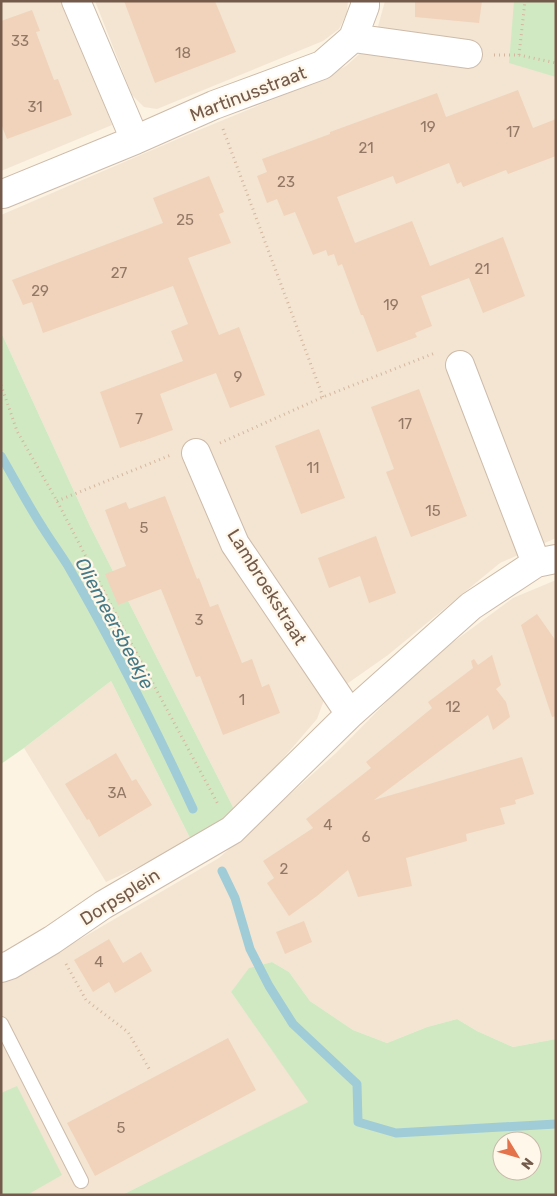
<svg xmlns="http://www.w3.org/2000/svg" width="557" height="1196" font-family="Rubik,sans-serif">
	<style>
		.residential { fill: #f3e5d2 }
		.green { fill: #d1e9c2; fill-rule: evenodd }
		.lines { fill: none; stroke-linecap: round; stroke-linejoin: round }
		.stream { stroke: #9fccd7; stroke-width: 9 }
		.building { fill: #f1d3bb }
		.lane-casing { stroke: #cdbbaa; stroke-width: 16 }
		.street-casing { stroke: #cdbbaa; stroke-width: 30 }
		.path { stroke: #d5b69f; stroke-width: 3; stroke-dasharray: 1 4; stroke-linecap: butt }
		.lane { stroke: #fff; stroke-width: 14 }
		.street { stroke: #fff; stroke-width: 28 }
		.labels { text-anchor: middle; stroke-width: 4.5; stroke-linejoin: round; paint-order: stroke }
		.number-label { font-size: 15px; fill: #937866 }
		.street-label { font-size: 18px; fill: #745a4a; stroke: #fff7e9 }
		.water-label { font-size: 19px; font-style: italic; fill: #447a87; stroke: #fff7e9 }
	</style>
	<rect width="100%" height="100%" fill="#fcf3e3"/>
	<!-- residential -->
	<path class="residential" d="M1 1H65L112 125 1 171Z
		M95 1H348L347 13 339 29 323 41 157 109 144 107 132 95Z
		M385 1H556V538L500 563 388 655 324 700 317 719 236 813 90 526 1 332V215L187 135 313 83 346 66 374 41Z
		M556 580V1039L513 1047 477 1031 457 1019 427 1027 387 1043 353 1030 310 1001 289 972 272 962 250 968 231 992 309 1102 122 1195H1V979L77 941 219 858 336 753 425 663 513 598Z
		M111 681 192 842 106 882 24 748Z"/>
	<!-- green -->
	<path class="green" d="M514 1H556V77L509 63Z
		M1 332 90 526 236 813 192 842 111 681 24 748 1 764Z
		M272 962 289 972 310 1001 353 1030 387 1043 427 1027 457 1019 477 1031 513 1047 556 1039V1195H122L308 1102 231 992 249 968ZM502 1141H532V1171H502Z
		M17 1086 62 1175 27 1195H1V1093Z"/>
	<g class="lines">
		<!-- stream -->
		<path class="stream" d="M1 456C15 480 28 505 43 528 51 541 60 553 68 566 114 645 155 727 193 809
			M222 871 235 898 250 949 269 986 293 1024 357 1084 358 1122 396 1133 556 1124"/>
	</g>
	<!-- building -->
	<path class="building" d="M124 1H215L236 52 155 83Z
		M415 1H482L479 23 415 17Z
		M32 10 40 31 36 32 54 80 58 79 72 115 7 139 1 124V21Z
		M518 90 533 128 556 119V156L508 174 506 170 463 187 461 182 457 184 449 163 396 184 393 176 337 197 355 243 412 221 430 266 503 237 525 296 483 313 469 278 421 296 432 326 415 333 417 337 377 352 363 315H361L342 264 338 266 334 254 328 256 326 250 313 255 295 212 284 216 277 199 267 203 257 176 267 172 262 159 330 134V132L437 93 446 117Z
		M209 176 224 212 219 214 231 243 188 258 219 335 239 327 265 395 230 408 216 373 194 381 160 394 173 430 140 442V441L120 448 100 392 183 361 171 331 188 324 173 286 43 333 32 302 23 305 12 280 163 223 153 198Z
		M419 389 467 516 411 537 386 472 394 469 371 407Z
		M319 429 345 498 301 514 275 446Z
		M165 496 197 579 199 578 210 607 218 604 242 663 252 659 262 687 269 684 280 713 223 735 200 676 196 677 161 589 118 605 105 574 126 566 105 510 126 502 129 509Z
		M376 536 396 593 369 603 360 576 329 588 318 558Z
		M537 614 556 641V716L552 717 521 625Z
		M492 655 501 685 496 689 506 702 510 717 493 730 488 715 374 800 522 757 534 794 515 800 516 804 500 808 505 824 466 834 467 841 406 858 412 886 358 897 348 870 317 896 289 916 267 883 274 878 263 861 313 828 306 819 371 768 366 762 432 708 428 702 473 668 471 661 474 659 478 665Z
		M116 753 132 781 136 779 152 805 99 837 89 819 87 820 65 784Z
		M304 921 312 942 285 954 276 932Z
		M109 939 123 963 141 952 152 971 115 993 109 982 93 992 74 960Z
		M228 1038 256 1090 95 1176 67 1123Z"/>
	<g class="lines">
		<defs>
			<path id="lane" d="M1 1024 81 1181"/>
			<path id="street" d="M76 1 135 140 214 105 322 65 353 38 365 6V1
				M353 38 468 54
				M3 194 135 140
				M460 365 536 563
				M196 453 235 544 350 714
				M1 968 10 965 52 940 103 905 232 830 350 714 471 606 536 563 556 559"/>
		</defs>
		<!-- lane casing -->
		<use href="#lane" class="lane-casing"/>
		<!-- street casing -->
		<use href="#street" class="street-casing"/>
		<!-- path -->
		<path class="path" d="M494 55H519L525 1
			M519 55 556 63
			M223 129 323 397
			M1 385 17 431 57 501 122 626 219 806
			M220 443 323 397 435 353
			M57 501 171 455
			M66 964 86 1000 128 1032 151 1072"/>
		<!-- lane -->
		<use href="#lane" class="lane"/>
		<!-- street -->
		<use href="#street" class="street"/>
	</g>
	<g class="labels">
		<!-- number labels -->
		<g class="number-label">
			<text x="20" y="46">33</text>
			<text x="183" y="58">18</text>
			<text x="35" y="112">31</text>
			<text x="428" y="132">19</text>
			<text x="513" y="137">17</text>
			<text x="366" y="153">21</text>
			<text x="286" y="187">23</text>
			<text x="185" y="225">25</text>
			<text x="482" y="274">21</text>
			<text x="119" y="278">27</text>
			<text x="40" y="296">29</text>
			<text x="391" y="310">19</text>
			<text x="238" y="382">9</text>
			<text x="139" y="424">7</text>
			<text x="405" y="429">17</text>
			<text x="313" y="473">11</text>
			<text x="433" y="516">15</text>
			<text x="144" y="533">5</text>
			<text x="199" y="625">3</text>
			<text x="242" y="705">1</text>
			<text x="453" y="712">12</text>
			<text x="117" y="798">3A</text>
			<text x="328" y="830">4</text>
			<text x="366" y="842">6</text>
			<text x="284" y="874">2</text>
			<text x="99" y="967">4</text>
			<text x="121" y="1133">5</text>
		</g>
		<!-- street labels -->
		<g class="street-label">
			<text transform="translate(248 94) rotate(-21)" y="6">Martinusstraat</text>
			<text transform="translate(267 587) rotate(58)" y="6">Lambroekstraat</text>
			<text transform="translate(120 897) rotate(-32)" y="6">Dorpsplein</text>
		</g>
		<!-- water labels -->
		<g class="water-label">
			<text transform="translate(115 623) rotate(62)" y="7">Oliemeersbeekje</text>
		</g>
	</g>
	<!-- border -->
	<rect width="557" height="1196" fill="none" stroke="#745a4a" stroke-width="5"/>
	<!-- north arrow -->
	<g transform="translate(517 1156) rotate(127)"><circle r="24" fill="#fff7e9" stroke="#c7b8a9"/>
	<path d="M0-4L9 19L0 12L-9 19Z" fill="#e4724a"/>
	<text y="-8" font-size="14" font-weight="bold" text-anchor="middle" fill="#745a4a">N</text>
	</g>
</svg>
